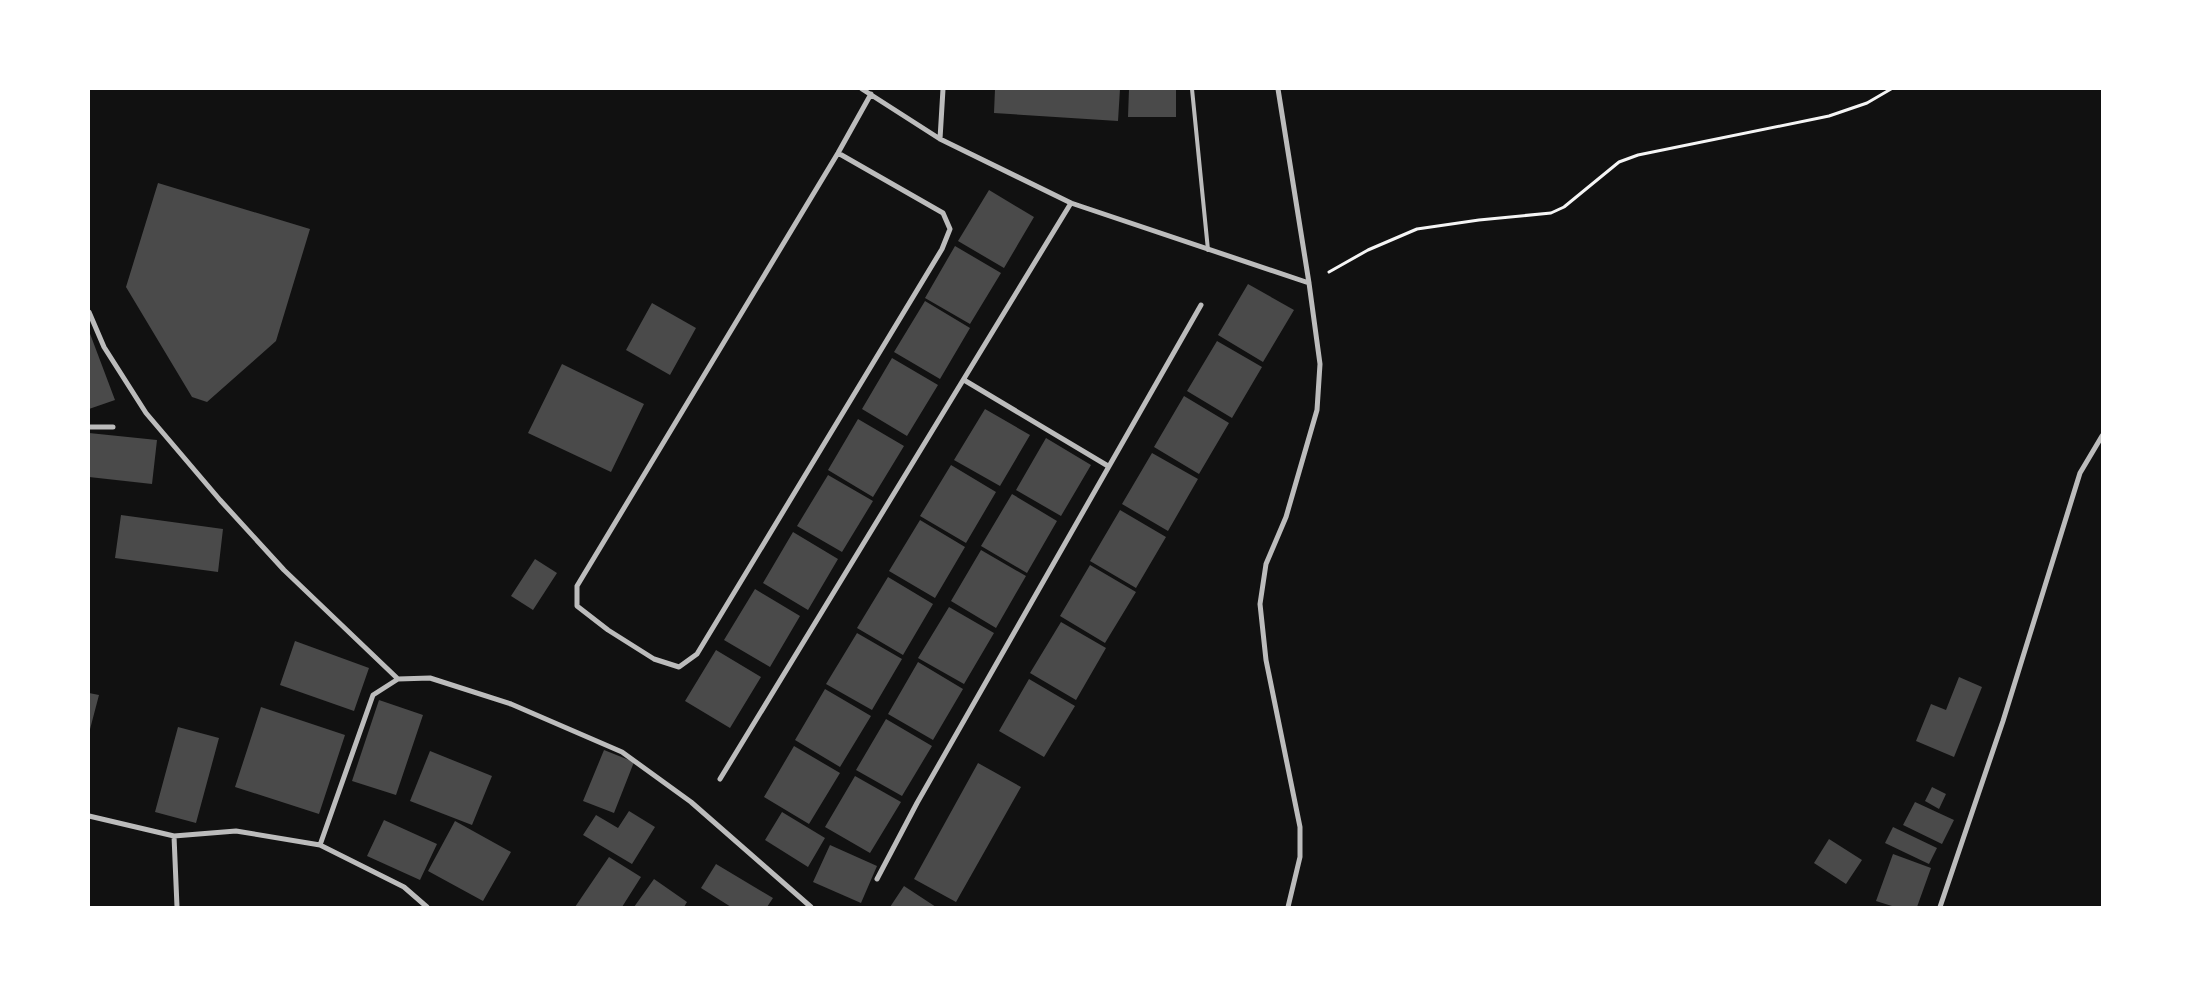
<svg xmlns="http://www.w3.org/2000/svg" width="2191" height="996" font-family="Montserrat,sans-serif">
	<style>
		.building { fill: #4a4a4a }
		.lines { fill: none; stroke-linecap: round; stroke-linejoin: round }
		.path { stroke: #f5f5f5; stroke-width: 3 }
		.service { stroke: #bcbcbc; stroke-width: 4 }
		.minor { stroke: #bcbcbc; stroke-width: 5 }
	</style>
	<rect width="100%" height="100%" fill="#111"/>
	<!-- building -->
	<path class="building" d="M995 89H1120L1118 121 994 113Z
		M1129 89H1176V117H1128Z
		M158 183 310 229 276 341 207 402 192 397 126 287Z
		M989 190 1034 217 1004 268 958 241Z
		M955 246 1001 273 970 324 925 298Z
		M1248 284 1294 310 1263 362 1218 335Z
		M925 301 970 328 940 379 894 352Z
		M652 303 696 328 670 375 626 350Z
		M89 331 115 400 89 409Z
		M1217 341 1262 367 1232 418 1187 391Z
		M892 358 938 385 907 436 862 409Z
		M562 364 644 404 611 472 528 433Z
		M1184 396 1229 423 1199 474 1154 447Z
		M985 409 1030 435 1000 486 954 460Z
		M858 419 904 446 873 497 828 470Z
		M89 433 157 440 152 484 89 477Z
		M1046 438 1091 465 1061 516 1016 490Z
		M1152 453 1198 479 1168 531 1122 504Z
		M951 465 996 492 966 543 920 516Z
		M828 475 873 501 842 552 797 526Z
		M1012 494 1057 521 1027 573 981 546Z
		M1120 510 1166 537 1136 588 1090 561Z
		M121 515 223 529 218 572 115 558Z
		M920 520 965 547 935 598 889 571Z
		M793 532 838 559 808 610 763 583Z
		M981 550 1026 576 996 628 951 601Z
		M535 559 557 573 533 610 511 596Z
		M1090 565 1136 592 1105 643 1060 616Z
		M888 577 933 604 903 655 857 628Z
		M755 589 800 616 770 667 724 640Z
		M949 607 994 633 964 684 918 658Z
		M1061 622 1106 648 1076 700 1030 673Z
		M857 633 902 659 872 710 826 684Z
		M295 641 369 668 354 711 280 685Z
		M716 650 761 677 730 728 685 701Z
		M918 662 963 689 933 740 888 714Z
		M1959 677 1982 687 1954 757 1916 741 1931 704 1946 710Z
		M1029 679 1075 706 1044 757 999 731Z
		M825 689 871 716 840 767 795 740Z
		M89 693 99 695 89 733Z
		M379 700 423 715 396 795 352 781Z
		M261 707 345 735 319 814 235 787Z
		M886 719 932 746 902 796 856 770Z
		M178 727 219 738 196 823 155 812Z
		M794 746 840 773 809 824 764 797Z
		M604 750 634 762 614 813 583 801Z
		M430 751 492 776 472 825 410 801Z
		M978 763 1021 787 956 902 914 879Z
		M855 776 901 802 870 853 825 827Z
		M1932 787 1946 794 1939 809 1925 801Z
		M1915 802 1954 820 1942 844 1903 825Z
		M629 811 655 827 632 864 583 835 596 815 618 828Z
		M782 812 825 838 808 867 765 840Z
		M384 820 437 844 420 880 367 856Z
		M455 821 511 852 483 901 428 871Z
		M1893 827 1937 848 1929 864 1885 843Z
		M1829 839 1862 860 1846 884 1814 863Z
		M830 845 877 866 861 903 813 882Z
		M1893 854 1931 868 1917 907H1895L1876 901Z
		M609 857 641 877 622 907H575Z
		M716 864 773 898 767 907H731L701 888Z
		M654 879 687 902 684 907H634Z
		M904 886 936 907H890Z"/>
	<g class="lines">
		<!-- path -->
		<path class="path" d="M1329 272 1368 250 1417 229 1479 220 1551 213 1564 207 1619 162 1638 155 1829 116 1867 103 1891 89"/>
		<!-- service -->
		<path class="service" d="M1192 89 1208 250"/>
		<!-- minor -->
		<path class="minor" d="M862 89 940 139 1071 203 1309 283
			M1278 89 1309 283 1320 364 1317 410 1286 517 1266 564 1260 604 1266 660 1300 827V857L1288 907
			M940 139 943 89
			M838 153 943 213 950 229 942 249 697 654 679 667 654 659 608 630 577 606V586L838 153 871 94
			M89 312 104 347 146 413 220 500 284 570 398 679
			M964 380 1108 466
			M89 427H113
			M720 779 1071 203
			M89 816 174 836 236 831 320 845 404 887 427 907
			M174 836 177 907
			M320 845 373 695 398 679 430 678 511 704 622 752 691 802 811 907
			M877 879 917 803 1201 305
			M1940 907 2003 721 2080 473 2102 436"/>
	</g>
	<!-- border -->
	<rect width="2191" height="996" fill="none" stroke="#ffffff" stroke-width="180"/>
</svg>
